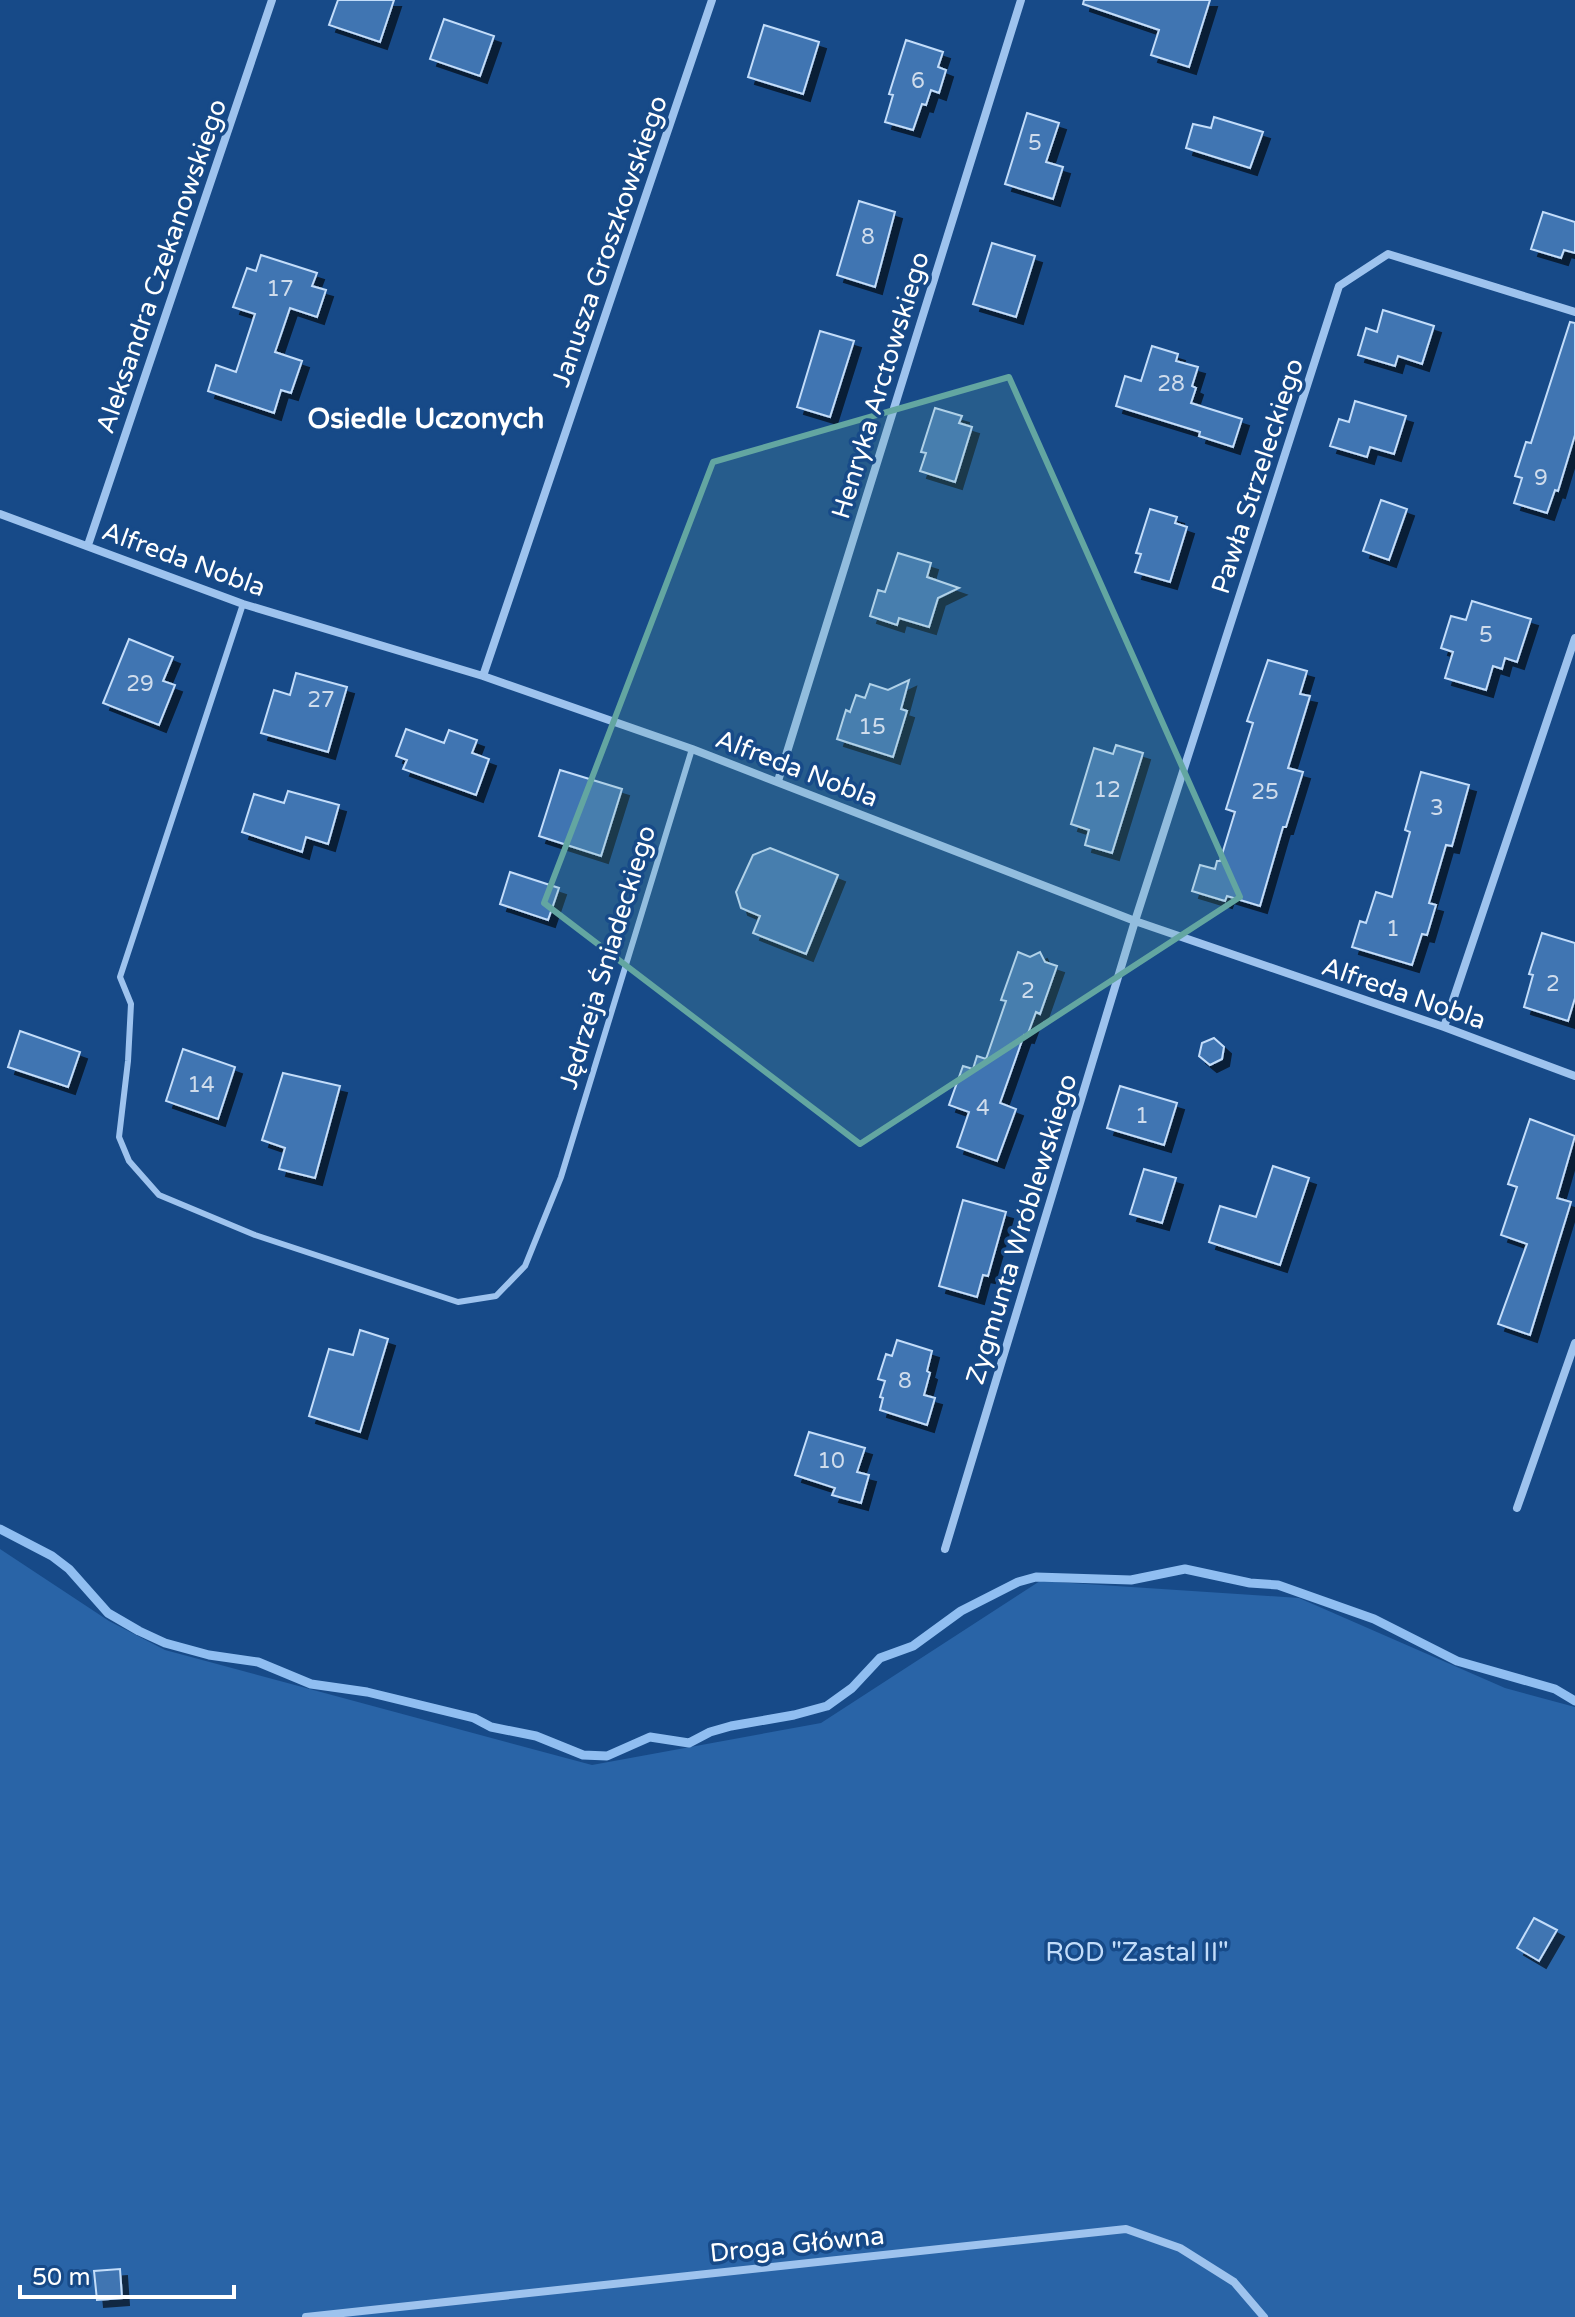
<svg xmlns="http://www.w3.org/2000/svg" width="1575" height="2317" font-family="'Varela Round',sans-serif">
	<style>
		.green { fill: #2964a7 }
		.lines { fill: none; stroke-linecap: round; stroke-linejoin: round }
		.stream { stroke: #90bef1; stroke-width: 9 }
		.building { fill: #3f74b2; stroke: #c3ddfa; stroke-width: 2; filter: url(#shadow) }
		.lane { stroke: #9ec3ee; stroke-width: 6 }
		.street { stroke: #9ec3ee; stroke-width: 8 }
		.marked { fill: #63a6a1; fill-opacity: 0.2; stroke: #63a6a1; stroke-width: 6; stroke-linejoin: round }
		.labels { text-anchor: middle; stroke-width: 7; stroke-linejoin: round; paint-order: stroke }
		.number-label { font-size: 22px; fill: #cfdcec }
		.street-label { font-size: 26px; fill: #fff; stroke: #174a88 }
		.park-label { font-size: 26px; fill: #c3ddfa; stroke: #174a88 }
		.neighbourhood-label { font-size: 28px; font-weight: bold; fill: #fff; stroke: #174a88 }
	</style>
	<defs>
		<filter id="shadow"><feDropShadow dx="7" dy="7" stdDeviation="0" flood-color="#0009"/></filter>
	</defs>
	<rect width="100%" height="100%" fill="#174a88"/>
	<!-- green -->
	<path class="green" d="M0 1549 109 1621 165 1650 592 1765 821 1723 1040 1581 1299 1598 1505 1688 1575 1707V2317H0Z"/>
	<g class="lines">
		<!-- stream -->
		<path class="stream" d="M0 1529 52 1556 69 1569 108 1613 139 1631 165 1643 209 1655 258 1662 311 1684 367 1692 474 1718 491 1727 536 1736 583 1755 607 1756 650 1737 689 1743 710 1732 731 1726 794 1715 827 1706 852 1688 880 1658 913 1646 961 1611 1018 1582 1036 1577 1131 1580 1185 1569 1250 1583 1278 1585 1374 1619 1457 1661 1555 1689 1575 1701"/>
	</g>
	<!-- building -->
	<path class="building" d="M338 0H394L380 42 329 25Z
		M1084 0H1210L1189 67 1151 55 1159 30 1083 4Z
		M444 19 494 36 480 76 430 59Z
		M764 25 819 42 803 94 748 77Z
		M906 40 943 52 938 67 946 70 939 93 931 90 926 105 922 104 913 130 885 122 893 95 889 94Z
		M1027 113 1059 123 1046 162 1063 167 1053 199 1005 184Z
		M1214 117 1263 132 1250 168 1186 148 1193 124 1211 128Z
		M859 201 895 212 875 287 837 275Z
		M1543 212 1575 222V253L1564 250 1561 258 1531 249Z
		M992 243 1035 256 1016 317 973 304Z
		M261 255 317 273 312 286 326 290 317 317 290 308 275 352 302 361 291 393 281 390 274 413 208 391 216 365 236 372 255 314 233 307 247 268 256 271Z
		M1383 310 1434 326 1422 364 1398 356 1395 366 1358 355 1366 328 1377 332Z
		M1570 322 1575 323V435L1558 491 1555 490 1547 513 1514 503 1522 478 1515 476 1526 442 1531 443Z
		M820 331 854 341 830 417 797 407Z
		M1152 346 1178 354 1176 361 1198 367 1192 386 1196 388 1191 403 1242 419 1233 447 1199 436 1200 432 1116 406 1125 376 1141 381Z
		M1355 401 1406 416 1394 454 1370 447 1367 457 1330 446 1339 419 1349 422Z
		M935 408 962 416 959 423 972 427 955 482 920 471 926 453 921 452Z
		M1381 500 1407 509 1389 560 1363 551Z
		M1150 509 1177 517 1175 523 1187 527 1170 582 1135 572 1141 554 1136 553Z
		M898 553 931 563 927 577 959 588 938 598 929 627 899 618 897 625 870 616 878 590 885 592Z
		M1472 601 1531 619 1517 662 1505 658 1502 669 1493 666 1486 690 1445 678 1453 652 1441 648 1451 616 1466 620Z
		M129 639 173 657 163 681 175 685 159 725 103 703Z
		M1268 660 1307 671 1300 694 1310 696 1288 768 1303 772 1286 827H1283L1260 906 1227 896 1225 901 1192 891 1200 865 1215 869 1217 861H1220L1235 812 1226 809 1253 723 1247 721Z
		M296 673 347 687 328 752 261 733 274 690 290 695Z
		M909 680 901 709 907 711 893 757 837 739 846 710 850 712 856 695 865 698 870 684 888 690Z
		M406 729 444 743 449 730 477 740 472 753 489 759 476 795 403 769 407 760 396 756Z
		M1116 745 1143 753 1112 853 1085 845 1089 830 1071 824 1094 748 1113 754Z
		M560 770 622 789 601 856 539 836Z
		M1421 772 1469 785 1452 846 1446 845 1429 903 1436 905 1427 935 1422 934 1412 965 1352 947 1360 921 1366 923 1376 892 1392 897 1410 832 1405 830Z
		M288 791 339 805 328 844 306 837 302 852 242 832 254 794 284 803Z
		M770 848 838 875 806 954 753 933 760 916 741 908 736 892 753 855Z
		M510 872 559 888 548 920 500 904Z
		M1542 933 1575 943V998L1568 1021 1524 1007 1533 975 1529 974Z
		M1018 952 1030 957 1040 952 1045 962 1057 966 1040 1014 1036 1012 1027 1036 1024 1035 1000 1103 1016 1109 997 1161 957 1147 969 1112 949 1105 963 1066 973 1069 977 1056 986 1059 1006 1001 1001 1000Z
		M20 1031 80 1052 68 1087 8 1067Z
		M1214 1038 1224 1047 1222 1059 1210 1065 1199 1056 1202 1043Z
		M183 1049 235 1067 218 1119 166 1101Z
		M283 1073 340 1086 315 1178 279 1169 285 1148 262 1140Z
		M1120 1086 1177 1103 1164 1145 1107 1128Z
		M1530 1119 1575 1136 1557 1198 1571 1202 1530 1335 1498 1324 1527 1244 1501 1235 1517 1187 1508 1184Z
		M1273 1166 1309 1178 1280 1265 1209 1242 1220 1206 1256 1217Z
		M1144 1169 1176 1178 1162 1223 1130 1214Z
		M963 1200 1006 1212 988 1276 983 1275 977 1297 939 1286Z
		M360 1330 388 1339 360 1432 309 1416 329 1349 353 1355Z
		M897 1340 932 1351 927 1371 930 1373 924 1395 935 1398 927 1425 880 1410 883 1398 880 1397 885 1381 878 1379 886 1354 892 1356Z
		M809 1432 865 1448 857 1472 869 1475 861 1503 832 1495 835 1488 795 1475Z
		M1534 1918 1557 1930 1539 1961 1517 1948Z
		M120 2269 122 2298 97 2300 94 2271Z"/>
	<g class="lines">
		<!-- lane -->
		<path class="lane" d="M243 604 120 977 131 1004 128 1061 119 1137 129 1161 159 1195 255 1235 458 1302 496 1296 525 1266 561 1177 692 749"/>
		<!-- street -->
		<path class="street" d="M0 514 243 604 483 676 692 749 1135 921 1444 1027 1575 1076
			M88 545 272 0
			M483 676 712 0
			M778 781 1021 0
			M1444 1027 1575 638
			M1517 1508 1575 1343
			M945 1549 1135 921 1339 286 1388 254 1575 312
			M306 2317 1126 2229 1180 2248 1234 2282 1264 2317"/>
	</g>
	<!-- marked area -->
	<path class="marked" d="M1009 377 1240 897 860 1144 544 903 713 462Z"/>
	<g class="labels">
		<!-- number labels -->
		<g class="number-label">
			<text x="918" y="88">6</text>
			<text x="1035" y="150">5</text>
			<text x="868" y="244">8</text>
			<text x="280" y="296">17</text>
			<text x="1171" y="391">28</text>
			<text x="1541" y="485">9</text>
			<text x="1486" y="642">5</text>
			<text x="140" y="691">29</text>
			<text x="321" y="707">27</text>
			<text x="872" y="734">15</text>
			<text x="1107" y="797">12</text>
			<text x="1265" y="799">25</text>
			<text x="1437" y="815">3</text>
			<text x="1393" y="936">1</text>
			<text x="1553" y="991">2</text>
			<text x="1028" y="998">2</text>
			<text x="201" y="1092">14</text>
			<text x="983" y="1115">4</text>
			<text x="1142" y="1123">1</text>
			<text x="905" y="1388">8</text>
			<text x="831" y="1468">10</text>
		</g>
		<!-- street labels -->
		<g class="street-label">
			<text transform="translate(609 241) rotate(-71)" y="9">Janusza Groszkowskiego</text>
			<text transform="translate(161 266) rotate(-71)" y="9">Aleksandra Czekanowskiego</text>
			<text transform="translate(880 385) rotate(-73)" y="9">Henryka Arctowskiego</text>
			<text transform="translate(1257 476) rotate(-72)" y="9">Pawła Strzeleckiego</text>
			<text transform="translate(184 559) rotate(20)" y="9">Alfreda Nobla</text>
			<text transform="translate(797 768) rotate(21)" y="9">Alfreda Nobla</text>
			<text transform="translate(607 957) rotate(-73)" y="9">Jędrzeja Śniadeckiego</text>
			<text transform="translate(1404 993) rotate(19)" y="9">Alfreda Nobla</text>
			<text transform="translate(1021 1229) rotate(-73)" y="9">Zygmunta Wróblewskiego</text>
			<text transform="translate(797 2244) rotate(-6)" y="9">Droga Główna</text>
		</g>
		<!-- park labels -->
		<g class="park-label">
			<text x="1137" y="1961">ROD "Zastal II"</text>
		</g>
		<!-- neighbourhood labels -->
		<g class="neighbourhood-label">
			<text x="426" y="428">Osiedle Uczonych</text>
		</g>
	</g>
	<!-- scale -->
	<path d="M20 2285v12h214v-12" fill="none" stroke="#ffffff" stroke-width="4"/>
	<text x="32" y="2285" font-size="24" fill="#ffffff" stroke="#174a88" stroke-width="6" paint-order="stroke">50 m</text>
</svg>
